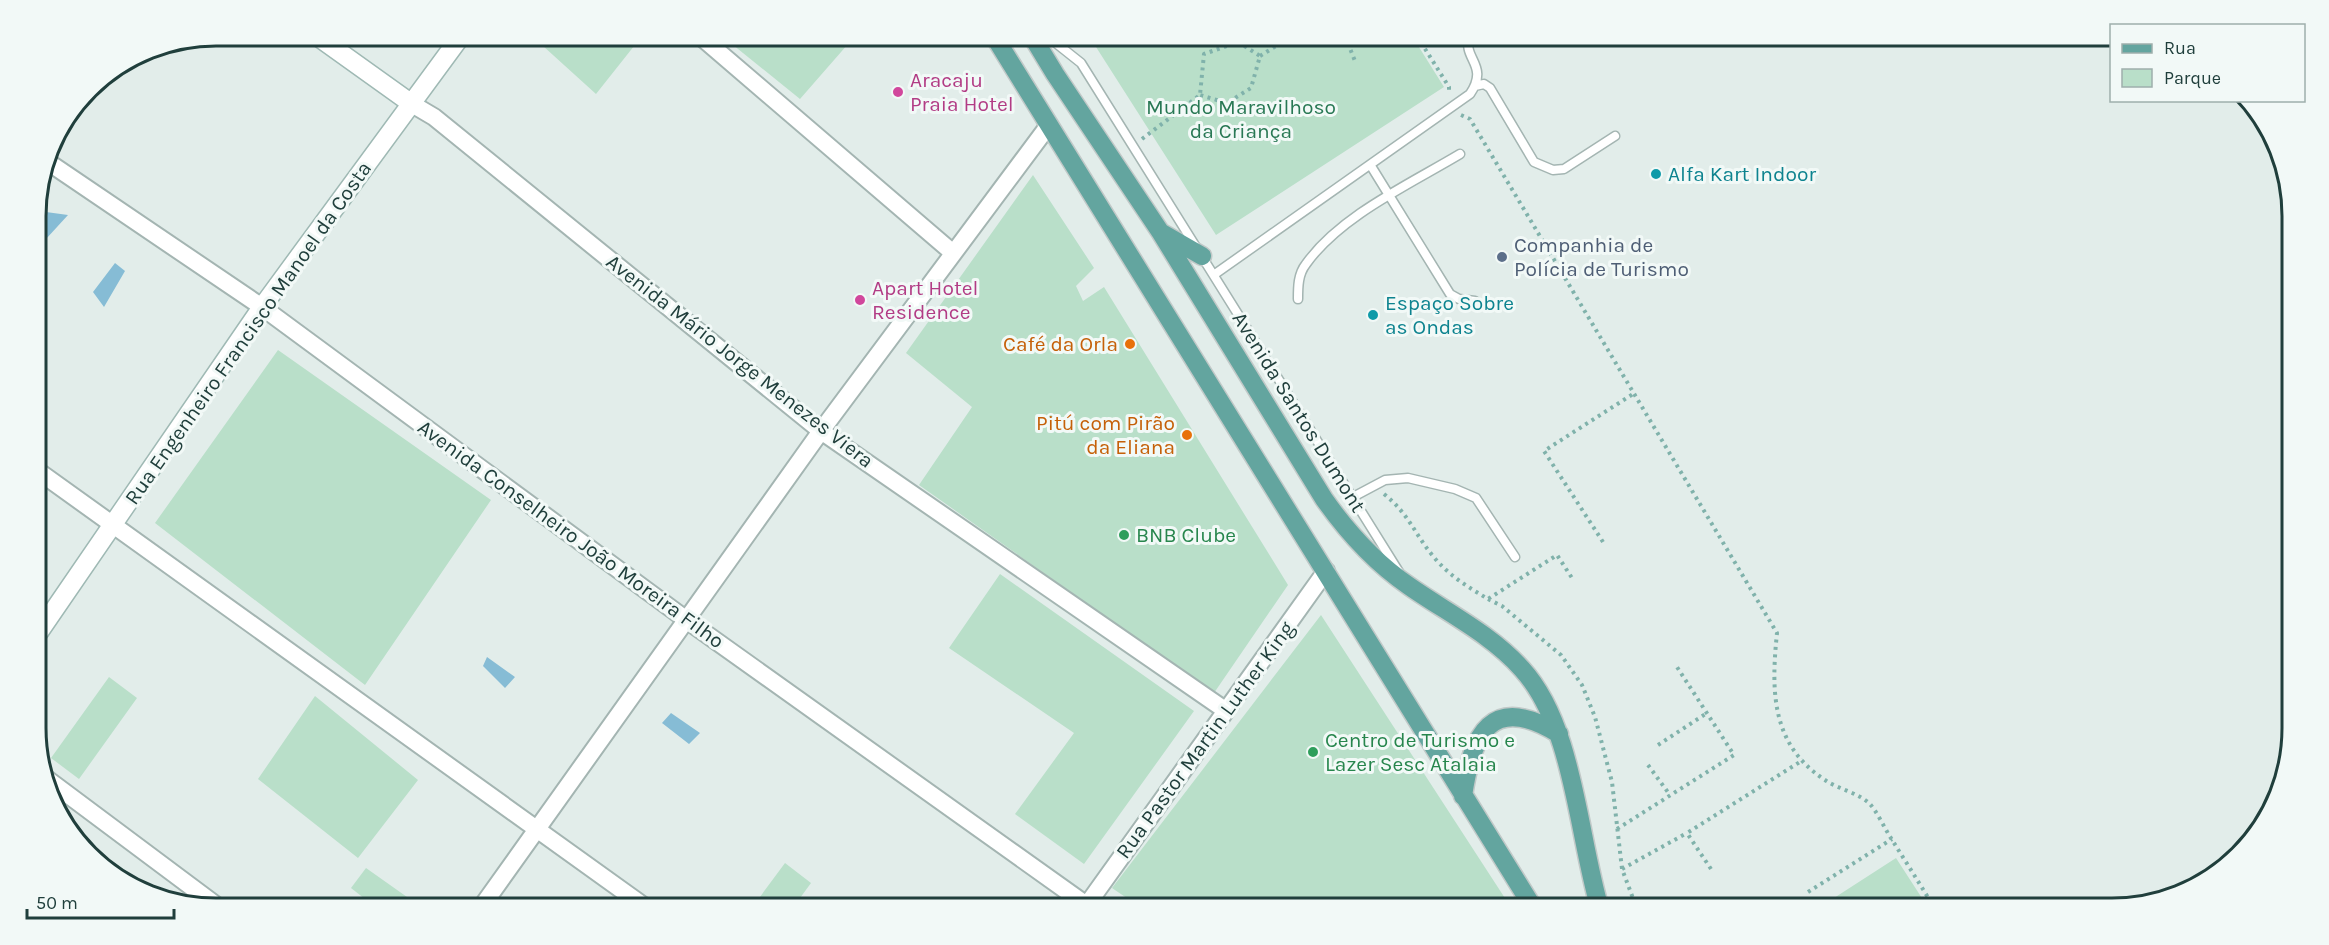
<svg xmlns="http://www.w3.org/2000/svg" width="2329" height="945" font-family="Karla,sans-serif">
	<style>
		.green { fill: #b9dfc9 }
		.water { fill: #86bcd5 }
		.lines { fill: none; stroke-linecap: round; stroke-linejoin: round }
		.lane-casing { stroke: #a4b5b2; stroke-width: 11 }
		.street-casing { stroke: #a4b5b2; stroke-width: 20 }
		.secondary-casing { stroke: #9fb9b4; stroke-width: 21 }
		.primary-casing { stroke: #c1c9c8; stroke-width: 21 }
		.path { stroke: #80b2ab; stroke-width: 4; stroke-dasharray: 3 4.5; stroke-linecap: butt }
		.lane { stroke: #fff; stroke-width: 8 }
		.street { stroke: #fff; stroke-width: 16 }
		.secondary { stroke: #fff; stroke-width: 18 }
		.primary { stroke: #63a59f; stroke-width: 18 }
		.hotel-dot { fill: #d1479c; stroke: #f2f9f7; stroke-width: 2 }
		.culture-dot { fill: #0f9aa8; stroke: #f2f9f7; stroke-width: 2 }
		.service-dot { fill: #5c6f8a; stroke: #f2f9f7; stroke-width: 2 }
		.food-dot { fill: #e8710a; stroke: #f2f9f7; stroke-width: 2 }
		.leisure-dot { fill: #2e9e5b; stroke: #f2f9f7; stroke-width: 2 }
		.labels { text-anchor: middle; stroke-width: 6; stroke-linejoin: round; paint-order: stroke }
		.hotel-label { font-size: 21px; fill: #b23c85; stroke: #f2f9f7; text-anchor: start }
		.park-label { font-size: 21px; fill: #287854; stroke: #f2f9f7 }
		.culture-label { font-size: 21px; fill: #0d838f; stroke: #f2f9f7; text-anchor: start }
		.service-label { font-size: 21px; fill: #4e5e75; stroke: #f2f9f7; text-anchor: start }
		.street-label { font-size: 21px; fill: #203f3c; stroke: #f2f9f7 }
		.food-label { font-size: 21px; fill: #c56008; stroke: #f2f9f7; text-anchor: end }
		.leisure-label { font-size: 21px; fill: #27864d; stroke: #f2f9f7; text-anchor: start }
		.rim { fill: none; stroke: #203f3c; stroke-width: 3 }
	</style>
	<rect width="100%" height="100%" fill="#e2edea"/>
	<!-- green -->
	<path class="green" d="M532 36H642L596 94Z
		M722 36H855L800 99Z
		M1089 36H1412L1444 87 1216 235Z
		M1033 175 1094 268 1076 286 1083 301 1104 287 1288 585 1214 693 919 485 972 407 906 353Z
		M278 350 491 500 365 685 155 523Z
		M1000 574 1194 711 1084 864 1015 814 1074 733 949 648Z
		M1321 615 1512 909H1143L1112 888Z
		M109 677 137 698 79 779 51 758Z
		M315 696 418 780 358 858 258 779Z
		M94 847V848L168 901 158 899 90 853Z
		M1896 858 1929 909H1840L1834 898Z
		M785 863 811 883 792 909H751Z
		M366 868 424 909H359L365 899 351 888Z"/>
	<!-- water -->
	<path class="water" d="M46 212 68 215 46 239 37 222Z
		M115 263 125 271 104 307 93 292Z
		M487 657 515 677 505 688 483 666Z
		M671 713 700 733 689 744 662 723Z"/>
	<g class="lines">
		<defs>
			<path id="lane" d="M1047 36 1081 63 1399 572
				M1475 86 1484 84 1490 88 1534 162 1553 170 1564 169 1615 136
				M1371 166 1450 294 1459 299 1475 301
				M1215 274 1470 94C1490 64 1461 59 1470 36
				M1298 299C1298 287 1298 274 1306 264 1340 216 1410 184 1460 154
				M1353 497 1385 480 1408 478 1455 489 1476 498 1515 557"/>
			<path id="street" d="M700 36 952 252
				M412 104 434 117 821 431 1225 710
				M48 162 262 307 688 621 1092 909
				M38 471 648 909
				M47 779 221 909
				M480 909 821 431 1049 125
				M1084 909 1326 571"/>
			<path id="secondary" d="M317 36 412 104
				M39 632 262 307 461 36"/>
			<path id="primary" d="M994 36 1534 909
				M1032 36 1055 74 1161 233 1324 499C1348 533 1374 562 1409 586 1446 612 1491 634 1522 669 1574 726 1578 836 1600 909
				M1162 233 1202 256
				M1463 796C1472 734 1491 692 1559 734"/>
		</defs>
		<!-- lane casing -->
		<use href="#lane" class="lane-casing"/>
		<!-- street casing -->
		<use href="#street" class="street-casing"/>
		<!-- secondary casing -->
		<use href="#secondary" class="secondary-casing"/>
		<!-- primary casing -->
		<use href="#primary" class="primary-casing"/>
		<!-- path -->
		<path class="path" d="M1345 36 1355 61
			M1417 36 1449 87V93
			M1260 56 1292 36
			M1461 115 1470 119 1777 633C1771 691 1771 745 1825 780 1838 789 1859 793 1870 804 1877 812 1883 825 1889 835 1904 859 1920 884 1935 909
			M1142 139 1200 95 1204 54 1238 42 1260 56 1251 88 1227 103 1200 95
			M1384 494C1409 514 1414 533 1433 556 1448 575 1468 587 1488 599L1557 555 1572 578
			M1603 542 1544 451 1633 394
			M1488 599 1502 606 1561 655 1582 685 1595 717 1612 782 1622 869 1637 909
			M1658 745 1707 713
			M1648 765 1670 795
			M1617 829 1734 755 1677 667
			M1622 869 1687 833
			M1711 869 1687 833 1803 760
			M1808 892 1892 839"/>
		<!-- lane -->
		<use href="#lane" class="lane"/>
		<!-- street -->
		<use href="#street" class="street"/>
		<!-- secondary -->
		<use href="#secondary" class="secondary"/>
		<!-- primary -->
		<use href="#primary" class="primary"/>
	</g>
	<!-- markers -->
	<g class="hotel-dot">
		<circle cx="898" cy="92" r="6"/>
		<circle cx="860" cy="300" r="6"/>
	</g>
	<g class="culture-dot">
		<circle cx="1656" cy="174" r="6"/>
		<circle cx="1373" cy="315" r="6"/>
	</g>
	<circle class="service-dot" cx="1502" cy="257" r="6"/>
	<g class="food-dot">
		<circle cx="1130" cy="344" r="6"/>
		<circle cx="1187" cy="435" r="6"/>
	</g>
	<g class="leisure-dot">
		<circle cx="1124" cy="535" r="6"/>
		<circle cx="1313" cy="752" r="6"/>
	</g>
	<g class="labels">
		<!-- hotel labels -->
		<g class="hotel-label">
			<text x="910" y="87">Aracaju<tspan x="910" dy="24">Praia Hotel</tspan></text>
			<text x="872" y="295">Apart Hotel<tspan x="872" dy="24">Residence</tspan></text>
		</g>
		<!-- park labels -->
		<g class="park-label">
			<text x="1241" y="114">Mundo Maravilhoso<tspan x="1241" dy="24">da Criança</tspan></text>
		</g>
		<!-- culture labels -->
		<g class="culture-label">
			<text x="1668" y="181">Alfa Kart Indoor</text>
			<text x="1385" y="310">Espaço Sobre<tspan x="1385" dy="24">as Ondas</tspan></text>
		</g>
		<!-- service labels -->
		<g class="service-label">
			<text x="1514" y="252">Companhia de<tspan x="1514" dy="24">Polícia de Turismo</tspan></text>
		</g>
		<!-- street labels -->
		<g class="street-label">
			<text transform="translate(248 333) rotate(-55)" y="7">Rua Engenheiro Francisco Manoel da Costa</text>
			<text transform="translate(740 361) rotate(38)" y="7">Avenida Mário Jorge Menezes Viera</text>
			<text transform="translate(1299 412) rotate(58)" y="7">Avenida Santos Dumont</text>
			<text transform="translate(571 534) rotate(36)" y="7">Avenida Conselheiro João Moreira Filho</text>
			<text transform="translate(1205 740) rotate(-54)" y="7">Rua Pastor Martin Luther King</text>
		</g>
		<!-- food labels -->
		<g class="food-label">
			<text x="1118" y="351">Café da Orla</text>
			<text x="1175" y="430">Pitú com Pirão<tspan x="1175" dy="24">da Eliana</tspan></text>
		</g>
		<!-- leisure labels -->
		<g class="leisure-label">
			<text x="1136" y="542">BNB Clube</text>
			<text x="1325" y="747">Centro de Turismo e<tspan x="1325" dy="24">Lazer Sesc Atalaia</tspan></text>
		</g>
	</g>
	<!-- crop -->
	<path d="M0 0H2329V945H0ZM216 46H2112A170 170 0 0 1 2282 216V728A170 170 0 0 1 2112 898H216A170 170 0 0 1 46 728V216A170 170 0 0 1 216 46Z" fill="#f2f9f7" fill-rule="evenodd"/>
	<path class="rim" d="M216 46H2112A170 170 0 0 1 2282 216V728A170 170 0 0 1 2112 898H216A170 170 0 0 1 46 728V216A170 170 0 0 1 216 46Z"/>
	<!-- legend -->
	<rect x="2110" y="24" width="195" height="78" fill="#f2f9f7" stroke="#9eafac" stroke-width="1.5"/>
	<rect x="2122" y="44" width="30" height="9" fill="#63a59f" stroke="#9eafac" stroke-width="1.5"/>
	<text x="2164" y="54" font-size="18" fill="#203f3c">Rua</text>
	<rect x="2122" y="69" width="30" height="18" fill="#b9dfc9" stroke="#9eafac" stroke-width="1.5"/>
	<text x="2164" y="84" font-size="18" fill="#203f3c">Parque</text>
	<!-- scale -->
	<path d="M27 909v9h147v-9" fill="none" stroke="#203f3c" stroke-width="3"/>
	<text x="36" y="909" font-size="18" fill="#203f3c" stroke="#f2f9f7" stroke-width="4.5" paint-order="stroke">50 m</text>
</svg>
